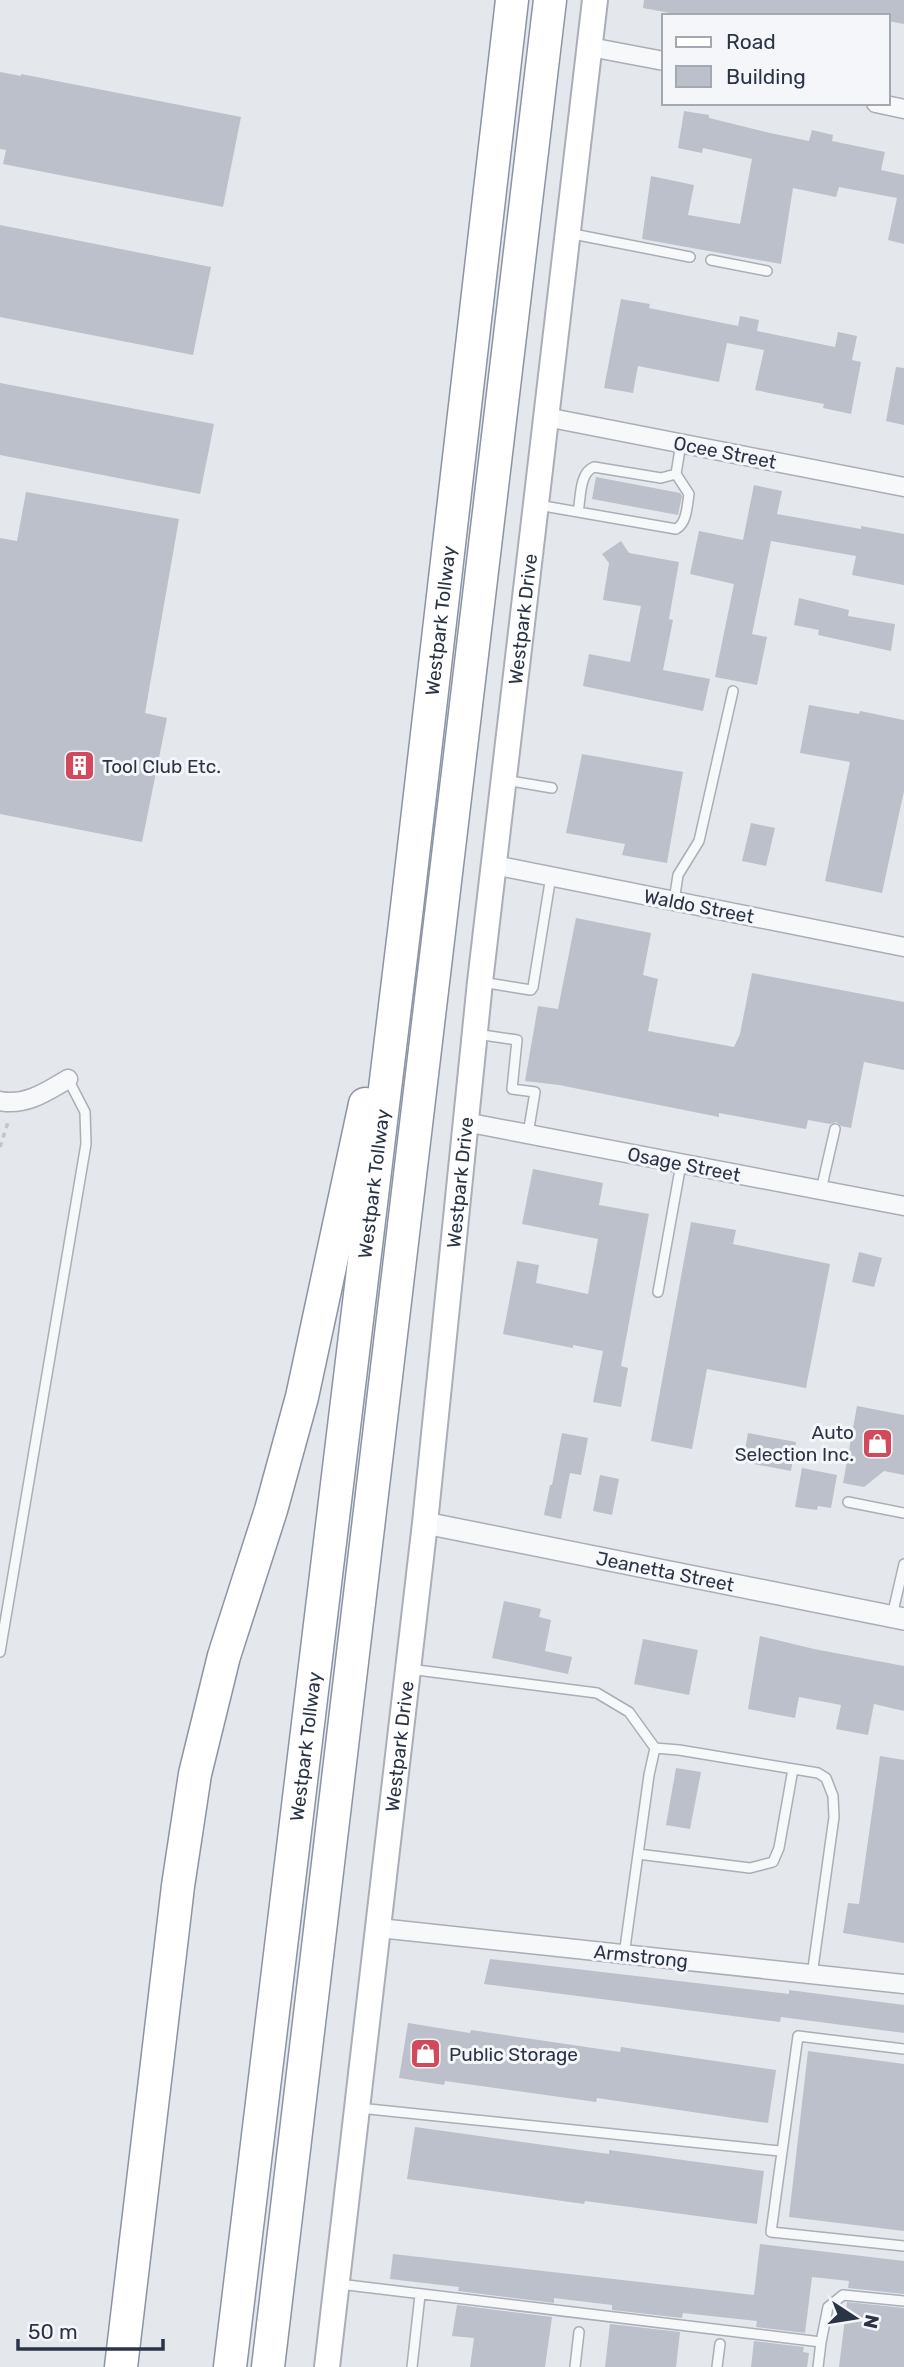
<svg xmlns="http://www.w3.org/2000/svg" width="904" height="2367" font-family="Rubik,sans-serif">
	<style>
		.building { fill: #bbc0ca }
		.lines { fill: none; stroke-linecap: round; stroke-linejoin: round }
		.service-casing { stroke: #a9aeb7; stroke-width: 12 }
		.minor-casing { stroke: #a9aeb7; stroke-width: 21 }
		.tertiary-casing { stroke: #a9aeb7; stroke-width: 24 }
		.secondary-casing { stroke: #a9aeb7; stroke-width: 28 }
		.motorway-casing { stroke: #8b94a3; stroke-width: 35 }
		.path { stroke: #c2c5cb; stroke-width: 3.5; stroke-dasharray: 5 5; stroke-linecap: butt }
		.service { stroke: #f7f8fa; stroke-width: 9 }
		.minor { stroke: #f7f8fa; stroke-width: 18 }
		.tertiary { stroke: #f7f8fa; stroke-width: 21 }
		.secondary { stroke: #fff; stroke-width: 24 }
		.motorway { stroke: #fff; stroke-width: 32 }
		.labels { text-anchor: middle; stroke-width: 6; stroke-linejoin: round; paint-order: stroke }
		.street-label { font-size: 19px; fill: #2b3445; stroke: #f4f6f9 }
		.poi-label { font-size: 19px; fill: #2b3445; stroke: #f4f6f9; text-anchor: start }
	</style>
	<rect width="100%" height="100%" fill="#e4e7ec"/>
	<!-- building -->
	<path class="building" d="M644 0H904V24L888 21V16H846L829 13V16H686L643 8Z
		M0 72 21 76V74L241 117 223 207 3 164 6 150 0 149Z
		M684 111 709 115V118L770 133 809 141 812 130 833 135 832 141 885 152 881 170 904 175V244L888 240 897 198 839 187 836 197 793 188 781 264 642 239 651 176 694 185 688 215 740 224 752 159 703 148 702 153 678 148Z
		M0 225 211 267 193 355 0 317Z
		M621 299 650 304 649 308 738 326 740 316 759 320 757 331 835 347 838 332 857 336 852 360 861 362 851 414 823 408 824 404 755 390 764 350 727 343 719 382 638 366 633 393 604 388Z
		M896 367 904 368V425L886 421Z
		M0 383 214 424 200 494 0 455Z
		M596 477 680 493 682 496 678 515 592 499Z
		M754 485 782 491 777 514 861 529V526L904 534V585L852 575 856 556 771 541 752 634 767 637 757 685 715 677 734 584 690 574 699 531 743 540Z
		M26 492 179 519 145 713 167 718 142 842 0 814V538L17 541Z
		M621 541 629 553 679 562 669 619 673 620 663 670 710 679 703 711 583 686 589 654 630 662 641 606 603 600 609 563 602 554Z
		M799 598 849 610 848 616 895 624 891 651 818 635 819 630 794 625Z
		M809 705 859 714 860 711 904 720V791L882 893 825 881 850 762 800 753Z
		M582 754 683 772 667 863 622 855 625 844 566 833Z
		M751 823 775 828 766 866 742 861Z
		M576 918 651 933 643 975 658 979 648 1031 734 1047 740 1034 752 973 904 1002V1070L864 1062 851 1128 841 1126 836 1122 830 1124 808 1120 806 1129 719 1113V1117L559 1085 525 1081 538 1006 558 1009Z
		M533 1169 603 1183 599 1205 649 1214 621 1366 628 1368 621 1407 593 1402 603 1351 573 1345V1348L503 1334 517 1261 539 1265 536 1283 588 1294 598 1239 522 1224Z
		M691 1222 736 1230 733 1244 830 1264 806 1388 707 1369 692 1449 651 1441Z
		M859 1252 882 1258 874 1287 852 1282Z
		M857 1406 904 1415V1475L884 1471 864 1487 843 1483Z
		M562 1433 588 1438 581 1475 570 1473 561 1519 544 1515 550 1485H552Z
		M748 1433 796 1442 791 1471 743 1462Z
		M802 1468 837 1475 831 1508 818 1506 817 1510 795 1507Z
		M600 1475 619 1479 612 1515 593 1511Z
		M504 1601 541 1609 539 1617 551 1620 545 1651 572 1657 568 1674 492 1658Z
		M760 1636 814 1649 904 1666V1711L874 1704 868 1735 836 1729 841 1705 799 1697 795 1718 748 1709Z
		M643 1639 698 1650 689 1695 634 1684Z
		M880 1756 904 1760V1943L843 1933 848 1903 859 1904Z
		M676 1768 701 1772 690 1829 666 1825Z
		M490 1959 789 1994V1990L904 2005V2033L781 2017 780 2022 484 1984Z
		M408 2023 470 2033 471 2030 620 2052 621 2047 776 2070 768 2123 597 2098 596 2102 445 2081 444 2085 399 2078Z
		M808 2051 904 2064V2231L789 2217Z
		M415 2127 609 2154V2150L764 2171 757 2224 585 2201 584 2204 407 2179Z
		M760 2244 904 2261V2294L848 2288 849 2281 812 2277 805 2333 756 2327 757 2321 683 2313 682 2318 612 2310V2305L554 2298V2303L458 2291 459 2287 390 2279 393 2254 754 2295Z
		M847 2302 904 2308V2367H839Z
		M457 2305 552 2317 545 2367H470L474 2338 452 2336Z
		M610 2324 680 2332 676 2367H605Z
		M754 2341 804 2347 803 2352 809 2353 807 2367H751Z"/>
	<g class="lines">
		<defs>
			<path id="service" d="M568 233 690 257
				M711 260 767 271
				M538 505 676 529C687 523 687 506 689 494L676 474 681 443
				M578 512C581 498 579 473 594 467L661 478 676 474
				M505 780 552 788
				M674 901 678 875 699 841 733 691
				M481 982 531 990 533 987 551 876
				M476 1034 517 1040 512 1089 535 1092 528 1134
				M821 1190 835 1129
				M658 1292 681 1164
				M848 1502 904 1513
				M892 1616 904 1564
				M0 1652 86 1144 85 1112 68 1079
				M409 1669 597 1693 629 1712 655 1748
				M638 1854 750 1868 773 1862 779 1848 793 1769
				M624 1955 649 1775 655 1748 679 1750 818 1773 826 1778 833 1796 834 1817 812 1975
				M904 2049 798 2036 771 2232 904 2246
				M359 2108 780 2151
				M339 2284 821 2342 828 2307 843 2295 904 2301
				M412 2367 420 2295
				M575 2367 579 2332
				M717 2367 720 2344
				M818 2367 821 2342"/>
			<path id="minor" d="M590 47 664 61
				M876 103 904 109
				M546 417 904 487
				M494 865 904 947
				M0 1101C26 1106 46 1092 68 1079
				M465 1122 904 1206
				M379 1928 904 1984"/>
			<g id="tertiary">
				<path id="s1" d="M425 1523 904 1619"/>
			</g>
			<g id="secondary">
				<path id="s2" d="M327 2367 425 1523 480 982 595 0"/>
			</g>
			<g id="motorway">
				<path d="M121 2367 178 1886 195 1774 224 1656 271 1510 302 1397 365 1104"/>
				<path id="s3" d="M230 2367 407 907 512 0"/>
				<path d="M268 2367 550 0"/>
			</g>
		</defs>
		<!-- service casing -->
		<use href="#service" class="service-casing"/>
		<!-- minor casing -->
		<use href="#minor" class="minor-casing"/>
		<!-- tertiary casing -->
		<use href="#tertiary" class="tertiary-casing"/>
		<!-- secondary casing -->
		<use href="#secondary" class="secondary-casing"/>
		<!-- motorway casing -->
		<use href="#motorway" class="motorway-casing"/>
		<!-- path -->
		<path class="path" d="M0 1147 9 1119"/>
		<!-- service -->
		<use href="#service" class="service"/>
		<!-- minor -->
		<use href="#minor" class="minor"/>
		<!-- tertiary -->
		<use href="#tertiary" class="tertiary"/>
		<!-- secondary -->
		<use href="#secondary" class="secondary"/>
		<!-- motorway -->
		<use href="#motorway" class="motorway"/>
	</g>
	<!-- icons -->
	<defs>
		<symbol id="building-square" viewBox="-11 -11 22 22"><rect x="-9" y="-9" width="18" height="18" rx="4" fill="#d1495b" stroke="#f4f6f9"/><path d="M-4-6H4V6H1V3H-1V6H-4ZM-2.5-4.3h1.7v1.8h-1.7ZM.8-4.3h1.7v1.8H.8ZM-2.5-1h1.7V.8h-1.7ZM.8-1h1.7V.8H.8Z" fill="#fff"/></symbol>
		<symbol id="shop-square" viewBox="-11 -11 22 22"><rect x="-9" y="-9" width="18" height="18" rx="4" fill="#d1495b" stroke="#f4f6f9"/><path d="M-5-2.5h2.3a2.7 3.5 0 0 1 5.4 0H5L5.5 6h-11ZM-1.5-2.5h3a1.5 2.3 0 0 0-3 0Z" fill="#fff"/></symbol>
	</defs>
	<g fill-rule="evenodd">
		<use href="#building-square" x="62" y="748" width="35" height="35"/>
		<use href="#shop-square" x="860" y="1426" width="35" height="35"/>
		<use href="#shop-square" x="408" y="2036" width="35" height="35"/>
	</g>
	<g class="labels">
		<!-- street labels -->
		<g class="street-label">
			<text transform="translate(725 452) rotate(11)" y="7">Ocee Street</text>
			<text dy="7" stroke="none"><textPath href="#s2" startOffset="1759">Westpark Drive</textPath></text>
			<text dy="7" stroke="none"><textPath href="#s3" startOffset="1759">Westpark Tollway</textPath></text>
			<text transform="translate(699 906) rotate(11)" y="7">Waldo Street</text>
			<text transform="translate(684 1164) rotate(11)" y="7">Osage Street</text>
			<text dy="7" stroke="none"><textPath href="#s2" startOffset="1192">Westpark Drive</textPath></text>
			<text dy="7" stroke="none"><textPath href="#s3" startOffset="1192">Westpark Tollway</textPath></text>
			<text dy="7" stroke="none"><textPath href="#s1" startOffset="245">Jeanetta Street</textPath></text>
			<text dy="7" stroke="none"><textPath href="#s3" startOffset="625">Westpark Tollway</textPath></text>
			<text dy="7" stroke="none"><textPath href="#s2" startOffset="625">Westpark Drive</textPath></text>
			<text transform="translate(641 1956) rotate(6)" y="7">Armstrong</text>
		</g>
		<!-- poi labels -->
		<g class="poi-label">
			<text x="102" y="773">Tool Club Etc.</text>
			<text x="854" y="1439" text-anchor="end">Auto<tspan x="854" dy="22">Selection Inc.</tspan></text>
			<text x="449" y="2061">Public Storage</text>
		</g>
	</g>
	<!-- legend -->
	<rect x="662" y="14" width="228" height="91" fill="#f4f6f9" stroke="#a4a8b1" stroke-width="2"/>
	<rect x="676" y="37" width="35" height="10" fill="#ffffff" stroke="#a4a8b1" stroke-width="2"/>
	<text x="726" y="49" font-size="21" fill="#2b3445">Road</text>
	<rect x="676" y="66" width="35" height="21" fill="#bbc0ca" stroke="#a4a8b1" stroke-width="2"/>
	<text x="726" y="84" font-size="21" fill="#2b3445">Building</text>
	<!-- north arrow -->
	<g transform="translate(855 2318) rotate(102)" stroke="#f4f6f9" stroke-width="5" paint-order="stroke">
	<path d="M0-5L12 26L0 18L-12 26Z" fill="#2b3445"/>
	<text y="-10" font-size="19" font-weight="bold" text-anchor="middle" fill="#2b3445">N</text>
	</g>
	<!-- scale -->
	<path d="M18 2339v10h145v-10" fill="none" stroke="#2b3445" stroke-width="3.5"/>
	<text x="28" y="2339" font-size="21" fill="#2b3445" stroke="#f4f6f9" stroke-width="5" paint-order="stroke">50 m</text>
</svg>
